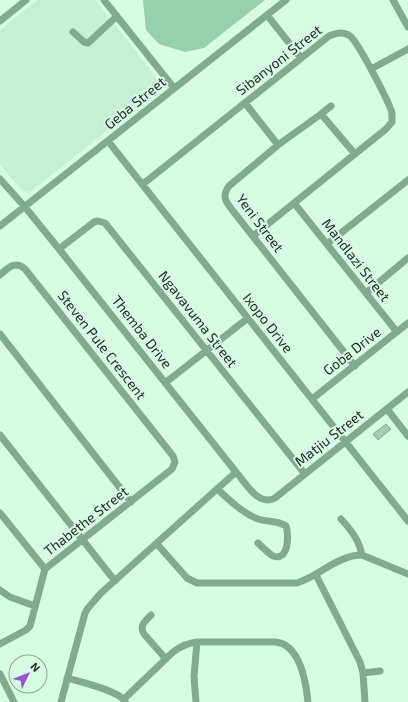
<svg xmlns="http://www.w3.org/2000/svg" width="408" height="702" font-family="'Exo 2',sans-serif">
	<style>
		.built { fill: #c6f0d5 }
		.green { fill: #97d0ac }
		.building { fill: #a8cab4; stroke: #8aaa95 }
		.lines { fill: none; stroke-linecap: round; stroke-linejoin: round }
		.minor { stroke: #83aa91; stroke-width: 7 }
		.labels { text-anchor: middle; stroke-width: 4; stroke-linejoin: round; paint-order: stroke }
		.street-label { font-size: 14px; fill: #1d2a22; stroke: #d8fbe4 }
	</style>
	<rect width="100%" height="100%" fill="#d8fbe4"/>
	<!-- built -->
	<path class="built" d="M38 0H95L160 82V89L30 192 23 191 0 165V30Z"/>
	<!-- green -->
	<path class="green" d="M143 0H265L204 48 185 52 159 44 146 30Z"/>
	<!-- building -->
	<path class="building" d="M386 424 391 429 378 440 373 434Z"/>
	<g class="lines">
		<!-- minor -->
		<path class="minor" d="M104 0 174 88
			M393 0 408 27
			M267 15 301 58
			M0 21 26 0
			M73 32 84 42 88 43 117 16
			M371 69 408 49
			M245 103 278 145
			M321 114 331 106
			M108 141 408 521
			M355 154 321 114 278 145 229 186C221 197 226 202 233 211L355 366
			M0 179 25 207 59 249 236 472C246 483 258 507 275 498L408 392
			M143 184 329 36C336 33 343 31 350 36 358 42 389 102 392 113 392 116 392 119 392 122L386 129 253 236
			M294 203 397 332
			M0 226 286 0
			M327 244 408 180
			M59 249 94 222 98 221 105 223 305 474
			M0 275C8 268 15 260 25 269L173 456 175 462 172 469 45 569 30 626 26 630 0 644
			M366 293 408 258
			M0 334 131 502
			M165 383 248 318
			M312 399 408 323
			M387 409 408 436
			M0 435 115 581
			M217 489C230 500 242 513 258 519 267 522 277 520 286 526 289 534 289 562 273 556 268 553 262 547 258 543
			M0 513 45 569
			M341 519C351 530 359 540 362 555
			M157 544 187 578 197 583H297C319 576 338 555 362 555L408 574
			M316 575 360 662 363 673 365 702
			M0 590 10 597 35 606
			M151 615C145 621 139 626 144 634L166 659
			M363 673 380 671
			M0 674 14 702
			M67 678C80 682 117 690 125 701
			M124 699 173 652C181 646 187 643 197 642H276C300 645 306 682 308 702
			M61 702 85 613 88 608 101 593 236 472
			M196 702 194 676 197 642"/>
	</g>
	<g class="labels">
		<!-- street labels -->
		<g class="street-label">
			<text transform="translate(279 60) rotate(-38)" y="5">Sibanyoni Street</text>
			<text transform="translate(135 103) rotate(-39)" y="5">Geba Street</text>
			<text transform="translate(260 223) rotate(53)" y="5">Yeni Street</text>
			<text transform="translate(356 260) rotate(52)" y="5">Mandlazi Street</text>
			<text transform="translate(198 319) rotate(52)" y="5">Ngavavuma Street</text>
			<text transform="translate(268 323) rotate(52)" y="5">Ixopo Drive</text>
			<text transform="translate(142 332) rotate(52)" y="5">Themba Drive</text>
			<text transform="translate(102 345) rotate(52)" y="5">Steven Pule Crescent</text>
			<text transform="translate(352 351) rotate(-38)" y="5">Goba Drive</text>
			<text transform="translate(329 438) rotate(-38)" y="5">Matjiu Street</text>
			<text transform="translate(86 521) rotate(-38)" y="5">Thabethe Street</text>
		</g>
	</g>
	<!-- north arrow -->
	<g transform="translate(28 674) rotate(47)"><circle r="19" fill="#d8fbe4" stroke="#8da796"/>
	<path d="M0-3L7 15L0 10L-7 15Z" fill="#9757ce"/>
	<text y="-6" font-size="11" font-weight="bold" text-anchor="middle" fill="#1d2a22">N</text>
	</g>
</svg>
